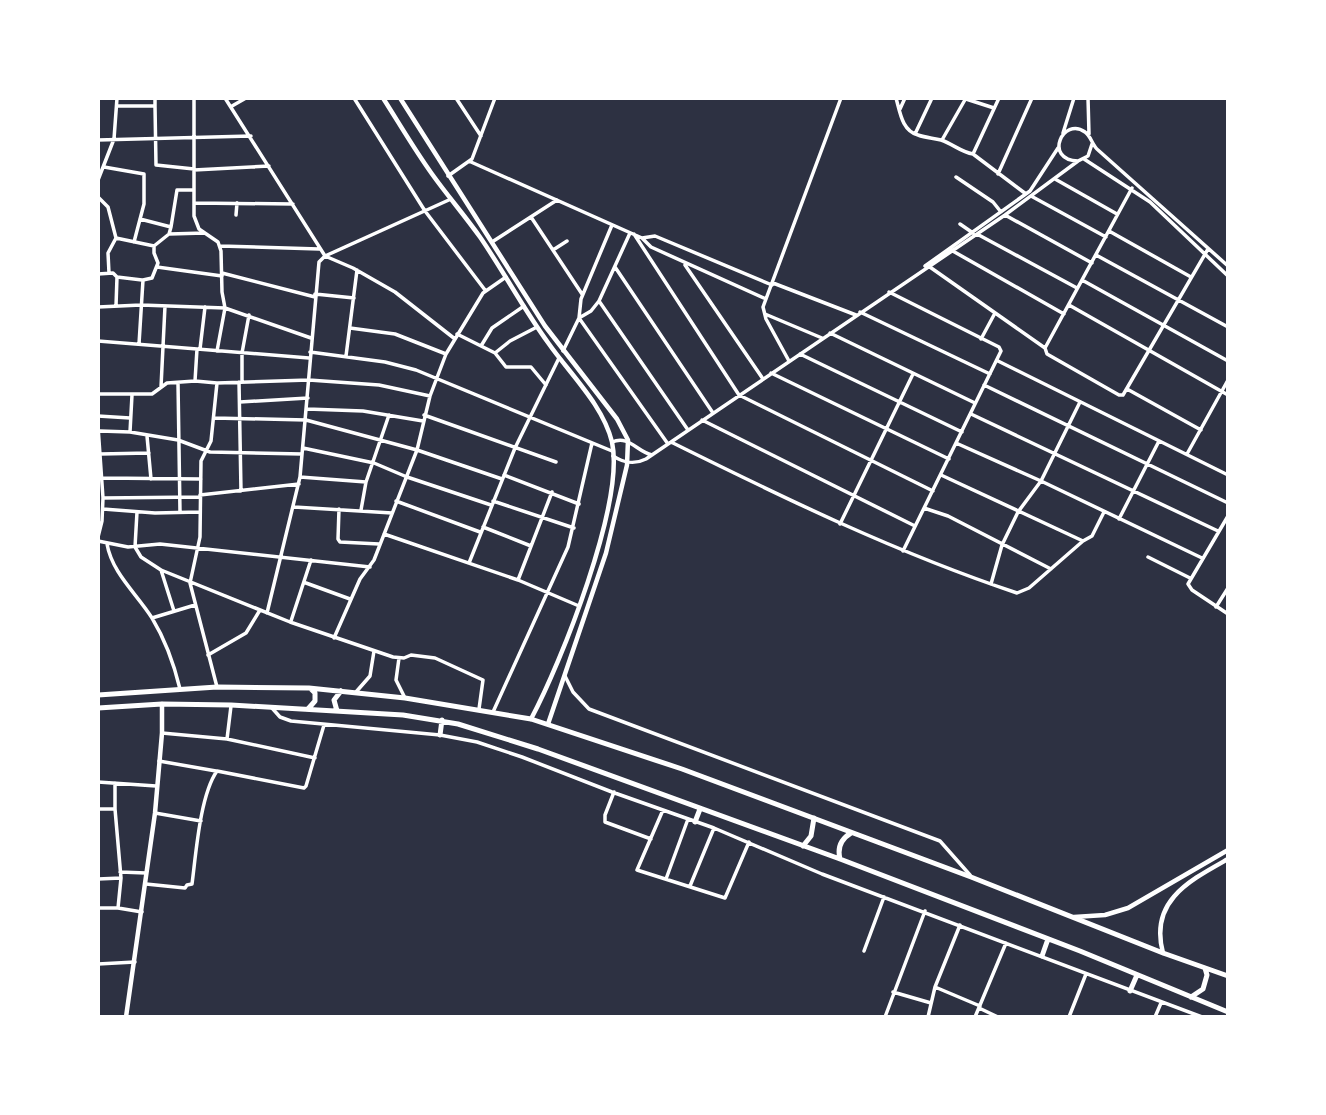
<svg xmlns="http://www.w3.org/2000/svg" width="1326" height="1115" font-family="Literata,serif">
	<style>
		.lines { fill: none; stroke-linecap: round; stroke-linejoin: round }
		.minor { stroke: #fff; stroke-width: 3.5 }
		.tertiary { stroke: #fff; stroke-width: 4.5 }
		.secondary { stroke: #fff; stroke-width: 4.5 }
		.primary { stroke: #fff; stroke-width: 5 }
	</style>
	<rect width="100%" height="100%" fill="#2d3142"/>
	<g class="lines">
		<!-- minor -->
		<path class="minor" d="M155 98V106
			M194 98V216L199 229 218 242 221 251 222 292 225 308 217 351
			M225 98 325 256 353 268 395 292 455 339
			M354 98 425 211 485 290
			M456 98 481 136
			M896 98C900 112 902 131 918 135 926 138 934 138 941 140 953 144 961 152 973 154L1026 194
			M1088 98 1089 134
			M966 99 994 108
			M117 106H155L156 165 194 169
			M232 106 246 98
			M900 109 905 98
			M1063 133 1074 98
			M915 134 932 98
			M98 140 251 136
			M942 140 966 98
			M1092 144 1088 156 1078 161C1043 160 1063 116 1085 132 1091 136 1092 145 1098 150L1228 266
			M973 154 999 98
			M1084 159 1150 202 1228 276
			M471 162 642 238 651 247 766 299
			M104 167 144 174V204L134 242
			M194 170 269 166
			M998 174 1032 98
			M448 176 472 159 495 98
			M956 177 993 202 1001 212
			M1055 179 1117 214
			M98 180 114 139 117 98
			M1132 188 1045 348 1047 354 1119 395H1123L1208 249
			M1031 196 1106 237
			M98 197 108 207 116 238 154 246
			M194 203 293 204
			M236 215 237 203
			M1005 215 1092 263
			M531 217 582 294
			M140 219 171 227 169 234
			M960 224 973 233
			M612 225 581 299 579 318 668 444
			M171 227 177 190H194
			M1109 231 1191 277
			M634 234 739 395 933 491
			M977 234 1077 288
			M642 238 655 236 772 285
			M492 242 557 200
			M220 246 319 249
			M553 250 567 241
			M951 250 1064 314
			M1096 255 1228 327
			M685 265 763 379
			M927 265 1045 348
			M925 266 1030 191 1058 148
			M157 267 222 276
			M615 267 713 413
			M109 273 108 253 116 238
			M222 273 315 297
			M98 274 113 273 117 277 116 306
			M117 277 142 280
			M1082 280 1228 361
			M773 283 856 315
			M889 292 999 347 1001 351 903 551
			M315 294 354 298
			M599 301 688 430
			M1069 305 1228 395
			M98 307 141 305 225 308 311 338
			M860 312 990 374
			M765 314 822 338
			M350 328 395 334 446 354
			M830 333 975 403
			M457 334 495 353 506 367H531L546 385
			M981 339 995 313
			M98 341 309 358
			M139 344 143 280 152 278 158 263 154 253V246L169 234 205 233
			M481 346 492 328 524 306
			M200 349 205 307
			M563 351 579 318 591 311 599 301 630 233
			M310 352 385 362 416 370 612 451
			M495 353 510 341 537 327
			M800 354 962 432
			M346 356 357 270
			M789 361 766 319 763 307 841 98
			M998 361 1228 475
			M771 373 949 459
			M195 381 197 349
			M239 382 241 491
			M242 382V353L249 315
			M178 383 180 512
			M984 385 1228 503
			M161 387 165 306
			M1127 389 1201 430
			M98 394H152L167 383 195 381 217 383 309 380 379 385 430 396
			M240 402 308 398
			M307 409 363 411 423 421
			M971 414 1218 531
			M424 415 556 462
			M98 416 130 418
			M214 418 306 420 417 450 502 479
			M702 420 915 526
			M98 426 103 498 102 521 98 537
			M100 431 130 432 178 440 210 452 302 454
			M130 432 132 395
			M147 436 151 479
			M612 442C629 435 636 451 652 455
			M671 442C784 498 897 553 1017 593L1029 588 1083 541 941 475
			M956 443 1041 481 1202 558
			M303 448 374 463 407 477 491 505
			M100 454 149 453
			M1187 454 1228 380
			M613 456C624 463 634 465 646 459L1005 215 1078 161
			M504 475 579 504
			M300 477 366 482
			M102 478 201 479
			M200 495 299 484
			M103 498 200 497
			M396 501 480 532
			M493 501 574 528
			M294 507 392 513
			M924 508 948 516 1051 569
			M103 509 155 513 200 512
			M339 509 338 539 340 542 379 544
			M361 510 366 482 389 415
			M137 512 135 547 141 557 161 570 290 622 393 657 404 658 411 655 435 658 483 680 479 709
			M1228 516 1188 584 1192 590 1228 614
			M1119 519 1159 441
			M840 524 913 374
			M483 527 531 546
			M384 534 518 580 579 606
			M98 541 128 547 160 544 370 567
			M1083 541 1092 536 1104 512
			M107 544C112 573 137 594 152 618 166 641 174 664 180 689
			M1148 557 1190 578
			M469 563 515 448 559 358
			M161 570 174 611
			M518 580 552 492
			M306 583 350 599
			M991 584 1002 545 1018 512 1041 481 1080 402
			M1216 607 1228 588
			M267 613 300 477 319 262 325 256 451 199
			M152 618 195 605
			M291 621 311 560
			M334 638 360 579 374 560 417 450 430 396 446 354 483 293 506 277
			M208 655 246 633 260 610
			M399 658 396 680 404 696
			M565 676 573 692 589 709 940 841 970 875
			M217 687 190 583 200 537 201 461 211 441 217 383
			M356 692 370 676 374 651
			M272 708 280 717 291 721 440 735 477 742 522 757 612 792 714 828 822 874 1202 1017
			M493 712 568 547 592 443
			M162 733 227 739 315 758
			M227 739 231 706
			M159 761 216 771
			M98 782 156 786
			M614 792 605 815V822L651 839
			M98 809H115V783
			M663 810 637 870 725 898 749 842
			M155 813 201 821
			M120 872 146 873
			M98 879 121 878 115 809
			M666 879 688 819
			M146 884 185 888 187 885 192 884C196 854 200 795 217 771L304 788 306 786 324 725
			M690 886 714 828
			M98 908H118L142 912
			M118 908 121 878
			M864 951 884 897
			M98 964 135 962
			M935 987 980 1006
			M893 992 931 1003
			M979 1008 998 1017
			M885 1017 925 911
			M928 1017 935 987 960 925
			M975 1017 1006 943
			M1069 1017 1086 974
			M1155 1017 1161 1003"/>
		<!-- tertiary -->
		<path class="tertiary" d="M126 1017 155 813 162 733V704"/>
		<!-- secondary -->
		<path class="secondary" d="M383 98C399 123 414 149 432 174 447 195 465 216 480 237 504 272 524 310 549 344 570 374 603 405 612 442 625 503 561 663 531 719
			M400 98 545 326 617 419 628 440 627 465 606 553 548 724
			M1074 917 1105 915 1128 908 1228 850
			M1163 953C1149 901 1189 881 1228 859"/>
		<!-- primary -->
		<path class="primary" d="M98 695 217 687 309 688 405 698 531 719 682 769 971 877 1163 953 1228 976
			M98 708 162 704 231 705 403 715 458 724 538 749 840 859 1080 951 1228 1012
			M308 709 315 701V693L311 689
			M337 711 334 700 341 691
			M440 735 442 720
			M695 822 700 809
			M803 846 811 836 814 818
			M840 859C837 847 841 839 851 833
			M1042 956 1048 939
			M1130 991 1137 975
			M1191 997 1203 989 1207 975 1205 968"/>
	</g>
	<!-- border -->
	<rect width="1326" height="1115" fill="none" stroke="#ffffff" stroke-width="200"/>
</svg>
